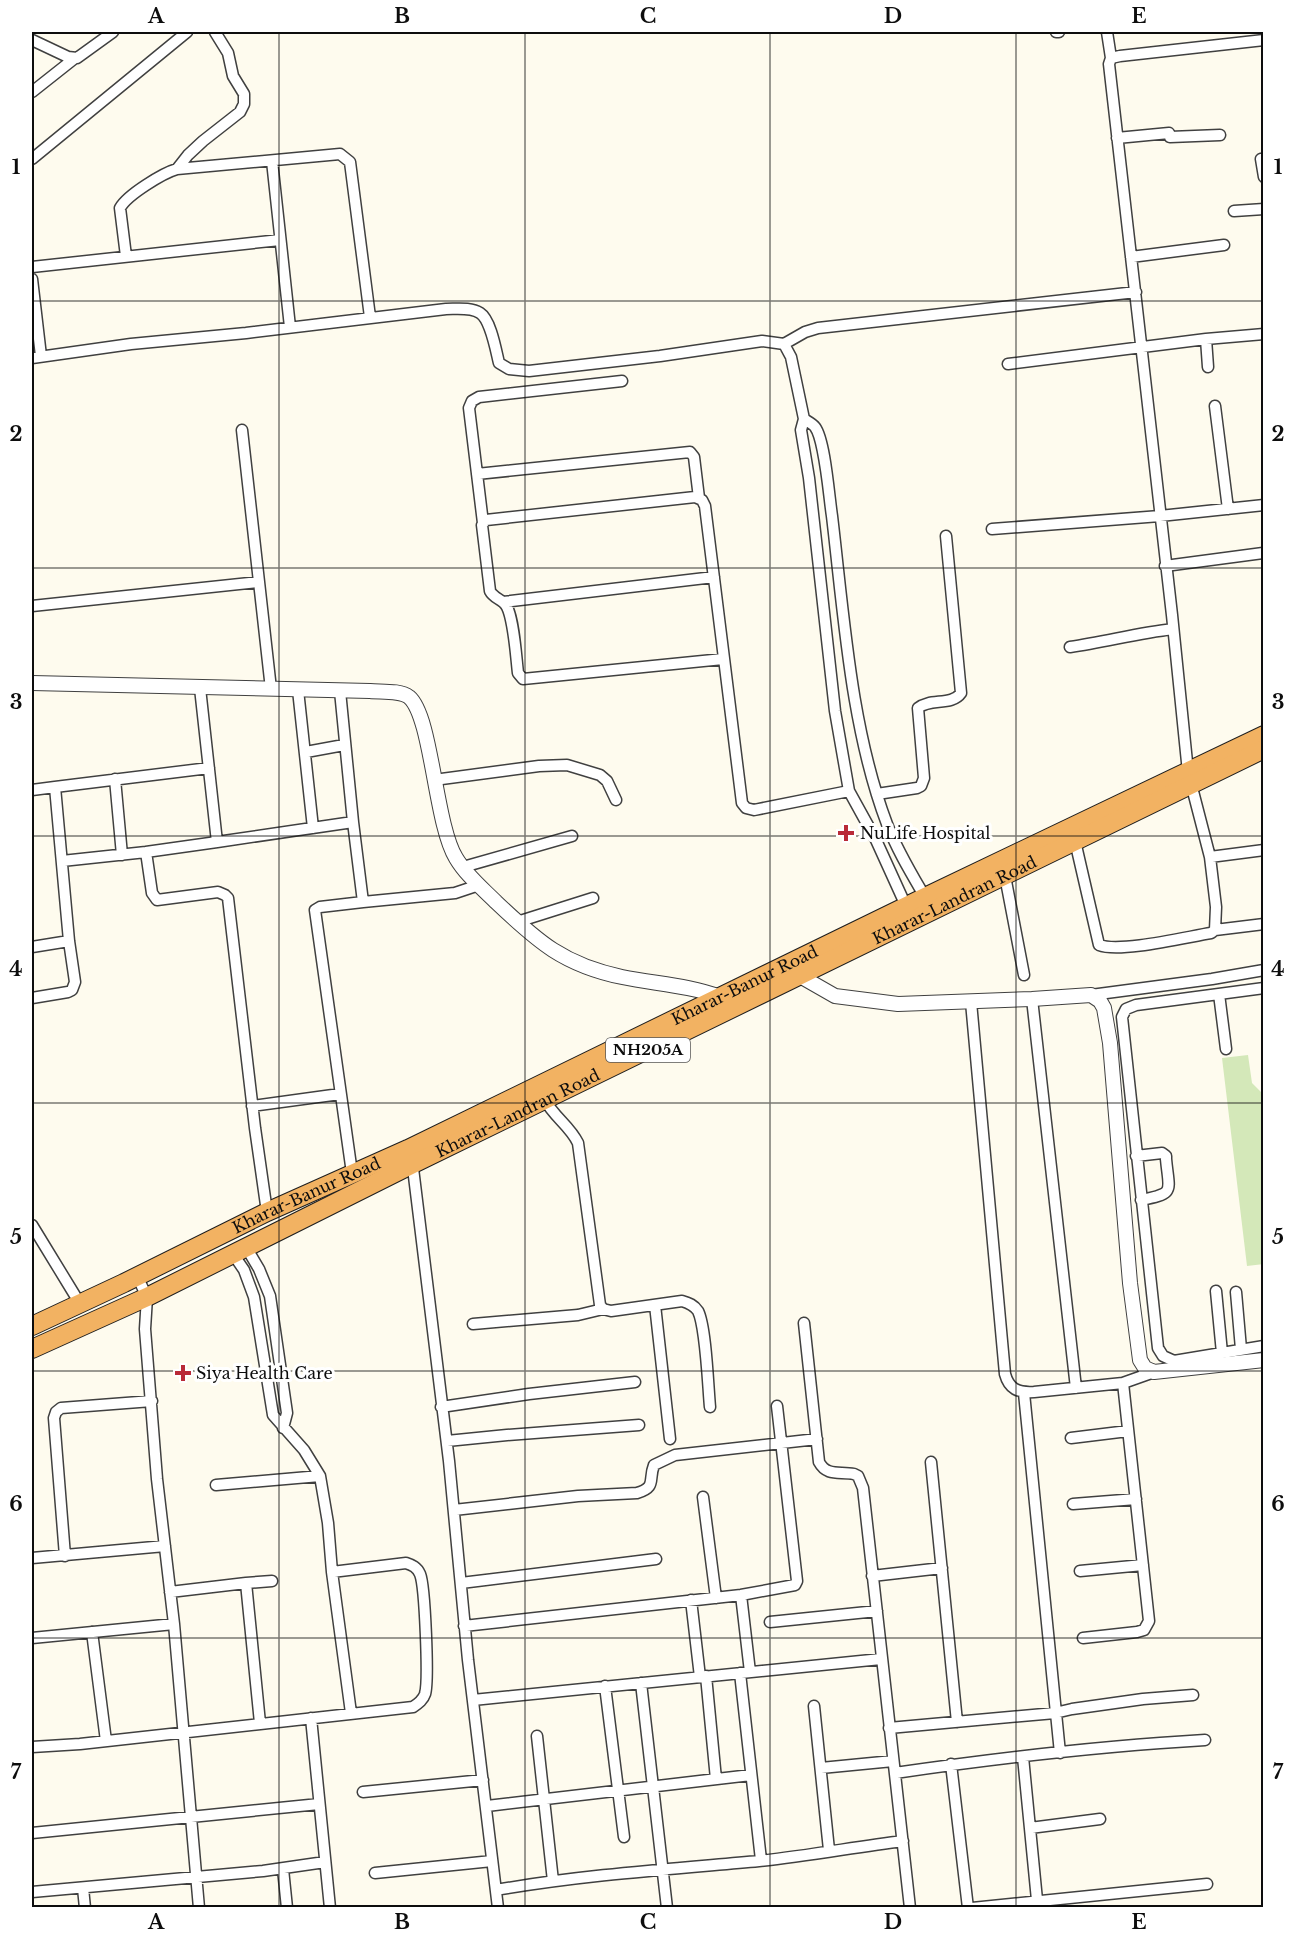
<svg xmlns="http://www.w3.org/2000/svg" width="1295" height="1939" font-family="'Libre Baskerville',serif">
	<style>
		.green { fill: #d4e8b9 }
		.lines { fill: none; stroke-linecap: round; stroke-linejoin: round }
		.minor-casing { stroke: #404040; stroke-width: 13 }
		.tertiary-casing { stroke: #404040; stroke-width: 16 }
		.trunk-casing { stroke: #1e1e1e; stroke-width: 20 }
		.minor { stroke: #fff; stroke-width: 10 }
		.tertiary { stroke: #fff; stroke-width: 14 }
		.trunk { stroke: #f2b262; stroke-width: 18 }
		.grid { fill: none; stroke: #0d0d0d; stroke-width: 1.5; stroke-opacity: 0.55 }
		.poi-dot { fill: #b92a38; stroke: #fff; stroke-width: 2 }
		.labels { text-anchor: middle; stroke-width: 6; stroke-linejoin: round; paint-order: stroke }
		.shield { fill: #fff; stroke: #565656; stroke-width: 1.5 }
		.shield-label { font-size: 15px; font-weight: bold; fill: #0d0d0d }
		.poi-label { font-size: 16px; fill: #0d0d0d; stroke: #fff; text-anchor: start }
		.street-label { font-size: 16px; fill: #0d0d0d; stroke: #fff }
		.neatline { fill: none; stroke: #0d0d0d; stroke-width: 2 }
		.grid-label { font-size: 20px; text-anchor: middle; font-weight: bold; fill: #0d0d0d }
	</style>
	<rect width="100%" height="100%" fill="#fefbee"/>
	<!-- green -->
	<path class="green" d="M1248 1055 1252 1083 1263 1094 1264 1264 1247 1266 1222 1058Z"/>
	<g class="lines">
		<defs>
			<path id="minor" d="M1056 32H1059
				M1107 32 1111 58
				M32 40 68 57 77 58 113 32
				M32 92 75 58
				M1117 138 1169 133 1170 137 1220 135
				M32 159 187 32
				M1261 159 1264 177
				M272 161 290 327
				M177 169 188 155 203 141 240 112 244 104V94L233 76 228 53 215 32
				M1234 211 1264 209
				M126 256 120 208C127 195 163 173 177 169L340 154 350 162 370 317
				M1131 257 1224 245
				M32 267 280 240
				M32 279 41 356
				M1206 339 1208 367
				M784 344 805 332 818 328 1136 292
				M32 358 131 344 246 333 446 309C457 309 471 307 480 313 491 320 496 351 499 363L509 369 529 371 660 356 762 341 784 344 791 357 804 419 801 430 809 478 835 711 849 791 876 840 906 906
				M1008 364 1206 339 1264 334
				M1215 406 1228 509
				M804 419C807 421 813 424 815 427 825 440 829 497 832 516 844 617 851 729 887 824 897 850 911 873 925 897
				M242 430 271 689
				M477 474 690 452 694 457 699 498
				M483 523 469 408 472 401 479 397 622 381
				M992 529 1160 516 1264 505
				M1165 566 1263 553
				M503 602 714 577
				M32 606 258 582
				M1070 647C1105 642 1138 633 1173 629
				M723 659 523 679 518 673C516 656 514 621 507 607 503 599 494 599 490 591L482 525 486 520 695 497 702 500 705 506 742 803 746 808 754 810 849 791
				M200 688 217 842 146 852 152 893 157 900 218 892 225 895 228 898 255 1128 267 1212
				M298 690 313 828
				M306 752 344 745
				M115 779 122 855
				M434 780 539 766 567 765 600 775 607 781 616 800
				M32 790 55 787
				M877 794 917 788 921 786 924 778 918 708C930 698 952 706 961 693L946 536
				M1075 841 1099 945C1120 953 1186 937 1211 933L1215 930 1216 907 1210 857 1188 772 1172 615 1109 64 1111 58 1120 56 1264 40
				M217 842 353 822 340 691
				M1210 857 1264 850
				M62 861 146 852
				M463 867 572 836
				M1005 876 1024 975
				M363 902 455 893 479 885
				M517 922 593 898
				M1215 930 1264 924
				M32 947 69 941
				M1264 988 1136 1005 1126 1009 1122 1017 1158 1348 1163 1356 1174 1361 1264 1346
				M1219 994 1226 1049
				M1091 995 1212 979 1264 970
				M32 998 68 992 72 990 75 982 69 941 55 787 209 768
				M1032 999 1076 1388
				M971 1002 1005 1374C1009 1389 1018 1393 1034 1392L1123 1383 1154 1372
				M545 1100C554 1117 570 1126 578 1143L600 1305 603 1309 611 1311 682 1301C689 1303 694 1305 698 1311 706 1327 708 1386 710 1407
				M252 1106 340 1094
				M1136 1156 1162 1153 1166 1156V1159C1169 1192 1176 1193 1141 1200
				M412 1160 449 1461 468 1660 498 1908
				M352 1173 315 910 320 907 363 902 353 822
				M32 1225 79 1302
				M246 1247 259 1269 270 1296 287 1413 283 1428
				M233 1254 244 1270 254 1297 273 1415 304 1450 320 1476 328 1523 332 1572 351 1713
				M137 1276 147 1297 145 1329 157 1479 174 1624 199 1908
				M1216 1291 1222 1353
				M1236 1292 1241 1349
				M655 1305 670 1439
				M804 1323 819 1462C827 1477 840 1471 854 1474L858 1476 863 1488 910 1908
				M473 1324 578 1315 603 1309
				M1024 1393 1060 1753
				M441 1407 529 1394 635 1382
				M1071 1438 1128 1431
				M447 1441 507 1435 639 1425
				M931 1462 957 1722
				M216 1485 320 1476
				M703 1497 716 1598
				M1073 1504 1136 1499
				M454 1510 578 1496 637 1493C657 1487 648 1480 654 1465L675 1455 817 1439
				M65 1556 54 1418 56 1412 61 1408 152 1401
				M32 1558 165 1546
				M1080 1571 1143 1565
				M872 1576 942 1568
				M246 1583 272 1581
				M461 1583 656 1559
				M170 1592 246 1583 260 1723
				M741 1595 750 1672
				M691 1600 700 1677
				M770 1622 877 1611
				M464 1626 741 1595 795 1585 797 1581 777 1406
				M92 1632 106 1741
				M32 1638 174 1624
				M1083 1638 1137 1632 1144 1630 1149 1621 1123 1383
				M740 1673 761 1860
				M706 1676 716 1779
				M641 1683 667 1908
				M605 1686 624 1837
				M473 1700 881 1659
				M814 1706 829 1850
				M311 1718 330 1908
				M889 1728 1055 1713 1072 1709 1143 1699 1193 1695
				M537 1736 553 1881
				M32 1747 80 1744 413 1707C419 1703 423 1700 425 1694 429 1681 425 1586 420 1574 417 1567 412 1565 406 1563L332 1572
				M1023 1757 1037 1900
				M951 1764 968 1908
				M821 1768 893 1761
				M895 1773C998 1758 1102 1746 1205 1740
				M363 1792 483 1780
				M487 1806 751 1775
				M1030 1828 1100 1819
				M32 1833 319 1804
				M283 1869 287 1908
				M375 1873 492 1861
				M83 1888 85 1908
				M496 1890C583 1875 671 1869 759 1861 807 1856 855 1847 903 1841
				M32 1892 263 1871 325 1862
				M972 1908 1207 1884"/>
			<path id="tertiary" d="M32 683 370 691C382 692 400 690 409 697 432 716 435 824 456 858 466 875 482 888 496 902 538 942 564 965 622 977 656 984 688 985 720 997L722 1002
				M800 976 835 996 898 1004 1032 999 1091 995 1100 1001 1104 1008 1110 1043 1130 1283 1140 1360 1145 1368 1154 1372 1264 1360"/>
			<g id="trunk">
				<path id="s1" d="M32 1326 124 1283 267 1212 408 1149 925 897 1264 735"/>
				<path id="s2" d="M32 1349 147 1297 413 1164 1264 749"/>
			</g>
		</defs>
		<!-- minor casing -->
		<use href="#minor" class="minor-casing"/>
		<!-- tertiary casing -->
		<use href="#tertiary" class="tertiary-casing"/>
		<!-- trunk casing -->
		<use href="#trunk" class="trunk-casing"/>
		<!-- minor -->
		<use href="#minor" class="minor"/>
		<!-- tertiary -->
		<use href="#tertiary" class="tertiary"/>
		<!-- trunk -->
		<use href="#trunk" class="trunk"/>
	</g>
	<!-- grid -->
	<path class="grid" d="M279 32V1908M525 32V1908M770 32V1908M1016 32V1908M32 301H1264M32 568H1264M32 836H1264M32 1103H1264M32 1371H1264M32 1638H1264"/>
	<!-- markers -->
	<g class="poi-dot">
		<path d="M843 824h6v6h6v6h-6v6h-6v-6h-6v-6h6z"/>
		<path d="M180 1364h6v6h6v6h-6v6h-6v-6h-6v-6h6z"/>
	</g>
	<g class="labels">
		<!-- shield labels -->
		<rect class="shield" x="606" y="1038" width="84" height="24" rx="4.5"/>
		<g class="shield-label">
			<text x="648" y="1055">NH205A</text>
		</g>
		<!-- poi labels -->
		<g class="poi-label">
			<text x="860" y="839">NuLife Hospital</text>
			<text x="196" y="1379">Siya Health Care</text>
		</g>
		<!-- street labels -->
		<g class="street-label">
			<text dy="6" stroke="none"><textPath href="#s2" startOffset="1026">Kharar-Landran Road</textPath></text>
			<text dy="6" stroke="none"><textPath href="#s1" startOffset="790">Kharar-Banur Road</textPath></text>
			<text dy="6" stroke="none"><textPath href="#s2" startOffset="540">Kharar-Landran Road</textPath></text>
			<text dy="6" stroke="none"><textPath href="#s1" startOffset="304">Kharar-Banur Road</textPath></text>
		</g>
	</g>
	<!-- border -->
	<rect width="1295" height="1939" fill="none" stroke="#ffffff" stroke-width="66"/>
	<rect x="33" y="33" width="1229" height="1873" class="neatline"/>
	<g class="grid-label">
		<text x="156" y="23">A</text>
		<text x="402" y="23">B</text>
		<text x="648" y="23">C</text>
		<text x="893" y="23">D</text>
		<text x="1139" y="23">E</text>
		<text x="16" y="174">1</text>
		<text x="1278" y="174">1</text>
		<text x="16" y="441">2</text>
		<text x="1278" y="441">2</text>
		<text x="16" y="709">3</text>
		<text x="1278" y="709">3</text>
		<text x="16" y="976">4</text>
		<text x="1278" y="976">4</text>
		<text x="16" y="1244">5</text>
		<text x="1278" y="1244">5</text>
		<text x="16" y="1511">6</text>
		<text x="1278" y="1511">6</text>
		<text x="16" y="1779">7</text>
		<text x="1278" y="1779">7</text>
		<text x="156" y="1929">A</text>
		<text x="402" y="1929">B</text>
		<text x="648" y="1929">C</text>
		<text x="893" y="1929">D</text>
		<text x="1139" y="1929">E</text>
	</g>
</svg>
